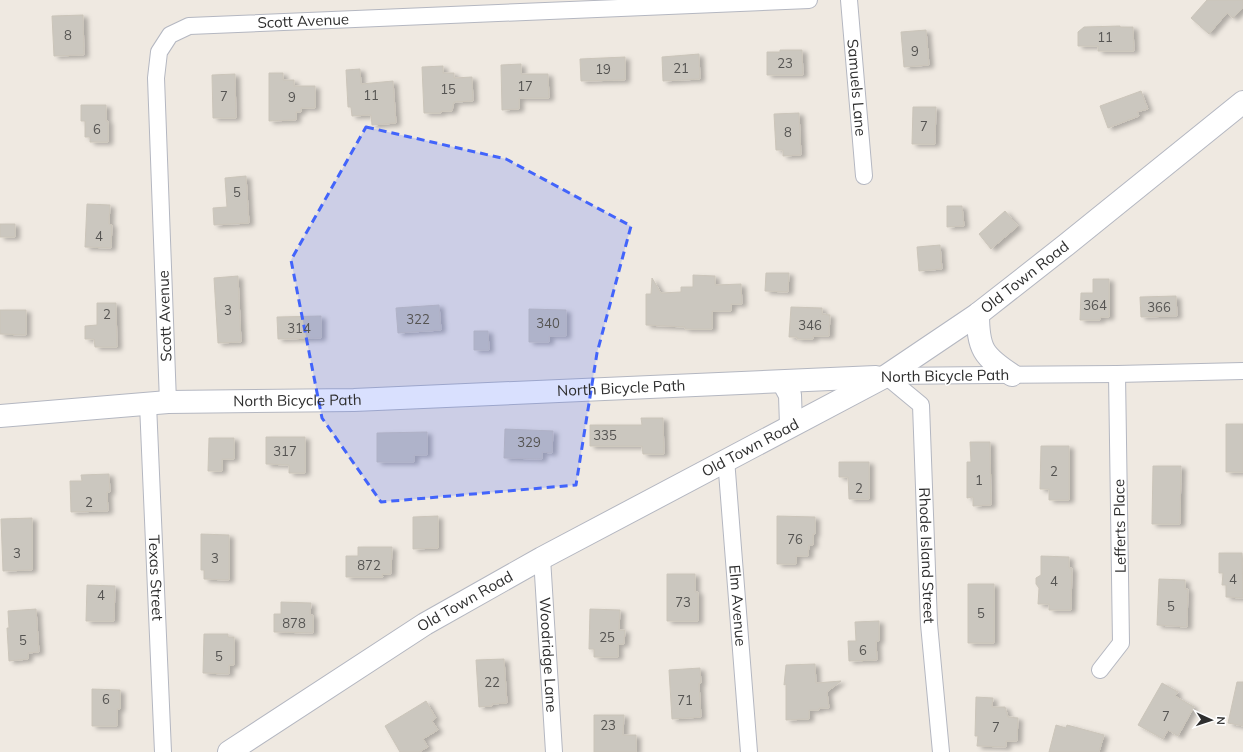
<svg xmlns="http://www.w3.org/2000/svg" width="1243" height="752" font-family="Mulish,sans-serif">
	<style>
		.building { fill: #cbc7bf; stroke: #cbc5ba; filter: url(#shadow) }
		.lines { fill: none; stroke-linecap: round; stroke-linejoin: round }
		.street-casing { stroke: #b4b7c1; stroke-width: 18 }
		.secondary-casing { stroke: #b4b7c1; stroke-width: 24 }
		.street { stroke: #fff; stroke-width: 16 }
		.secondary { stroke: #fff; stroke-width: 22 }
		.marked { fill: #4264fb; fill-opacity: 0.2; stroke: #4264fb; stroke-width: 3; stroke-dasharray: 8 5; stroke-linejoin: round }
		.labels { text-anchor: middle; stroke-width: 3; stroke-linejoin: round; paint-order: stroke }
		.number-label { font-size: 13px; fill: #555452 }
		.street-label { font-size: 15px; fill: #2e2e2e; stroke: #fff }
	</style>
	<defs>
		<filter id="shadow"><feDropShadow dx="4.5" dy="2.5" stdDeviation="2" flood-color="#0004"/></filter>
	</defs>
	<rect width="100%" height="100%" fill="#efe9e1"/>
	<!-- building -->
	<path class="building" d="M1207 0H1243V8L1233 18 1227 13 1209 34 1191 18Z
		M83 15 84 55 54 56 52 16Z
		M1120 26V27H1133L1134 51H1098V46H1078V32L1084 27Z
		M926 30 929 65 904 67 901 32Z
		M780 50H802L803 75H767V52H780Z
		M699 54 700 79 663 81 662 57Z
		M625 57V80L581 81 580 59Z
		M521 64V74H548L549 98H519V109L502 110 501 65Z
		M443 66V73H454V78L472 77 473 101 454 102 452 111H441V113H424L422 67Z
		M360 69 361 84 393 81 396 123 372 125 371 115 352 116 351 107H348L346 70Z
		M269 73H283V80H294V86H315V108H301V112H296V120L269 121Z
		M235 74 236 118H213L212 75Z
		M1141 91 1148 109 1137 112 1139 116 1108 128 1100 106Z
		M81 105H106V121H108V142H90V137H85V121H81Z
		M913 107H936L935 144H912Z
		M799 113 801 155 783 156V150H776L774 114Z
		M246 176 249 223 214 225 213 208 227 207 225 178Z
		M87 204 110 205 109 224 112 225 111 248 85 247Z
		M947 206H962L964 226 947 227Z
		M1005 211 1018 226 991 249 979 234Z
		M0 224H15V237H0Z
		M940 245 942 269 919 271 917 247Z
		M766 273H789L788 292 765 291Z
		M693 275 715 276V285L741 284 742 304H731V311H712V329H685V327L646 325V294H651L652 278 661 293 681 292V287H693Z
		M238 276 241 342 218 343 214 278Z
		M1093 279H1109V317H1101L1100 320H1080L1081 293H1093Z
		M1176 296 1177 316 1141 317 1140 297Z
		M97 303H116L117 347H95L94 339H85V326L97 325Z
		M439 305 441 330 398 333 396 308Z
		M791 307 822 308V314L830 315 829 336H813V339H797V337H789Z
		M529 309 566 310V336H549V342H529Z
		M0 310H26V335L0 334Z
		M321 316V338L278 339 277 317Z
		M474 331H488L489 350H474Z
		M641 418H663L664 454H643L642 446H590V425H642Z
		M1226 424H1243V472H1226Z
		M505 429 553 431 552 453 542 452V459L504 458Z
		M427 432V455H414V462H377V433Z
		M266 437H305V473H289V465L266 464Z
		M209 438H234V459H222V471H208Z
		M970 442H990L991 505 973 506V497L967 498V462H971Z
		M1041 446H1069V500H1049V489H1040Z
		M839 462H869V499H849L848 477H839Z
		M1153 466H1181L1180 524H1152Z
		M109 474 110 492H107L108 511 71 512 70 481H82L81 475Z
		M438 516V548L413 549V517Z
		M777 516 815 517V534H813V545H809L808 556H796V564H777Z
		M32 518V570L3 571 1 519Z
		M201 534 229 535V580L204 579V570H201Z
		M358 547H392L391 574H382L383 577H346V556H358Z
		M1219 553H1242L1243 598 1226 597V585H1222L1223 573H1219Z
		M1041 556 1069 557V568H1072L1071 610H1049V604H1038L1039 588 1036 584V578L1041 575Z
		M667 574H695V592H698V621H667Z
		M1159 579 1185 580V589H1188L1187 627 1157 625Z
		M968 584H994V643H968Z
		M87 585 115 586 114 621H86Z
		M281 602 311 603 310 615H313V633L274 632V614H281Z
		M36 609 39 652 28 653V659L9 661 7 628H9L8 611Z
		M590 609 620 610 619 630H625L624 644H618V657H594V649H589Z
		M879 621V641H876L877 660 849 661 848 641H856L855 622Z
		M204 634H228V637H234V665H229V674L203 673Z
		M504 659 507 703 492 704V706L479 707 476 660Z
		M815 664 816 683 841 681 827 692 829 708H819V710H809V719L786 720V684L784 685 786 665Z
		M700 668 701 683H699L701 717 672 719 669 670Z
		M1237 682H1243V726L1228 723Z
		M1162 683 1178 692 1175 696 1194 707 1178 736 1168 730 1163 739 1138 725Z
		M92 689 120 690V709H117V726H92Z
		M976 697 993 698 992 707H1005L1008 717 1018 718 1017 741H1006V747L977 746 978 736H975Z
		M426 701 436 718 432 721 438 730 423 739 428 747 419 752H400L385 726Z
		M594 715H624L623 735H636V752H594Z
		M1056 725 1066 728 1067 725 1104 735 1099 752H1049Z"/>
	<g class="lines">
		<defs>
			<g id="street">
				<path id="s1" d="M849 0 864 176"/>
				<path id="s2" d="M886 376 921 405 929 624 941 752"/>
				<path d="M886 376 1117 374 1243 371"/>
				<path id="s3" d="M168 402 156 78 159 52 170 35 189 26 809 0"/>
				<path id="s4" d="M148 404 163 752"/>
				<path id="s5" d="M726 459 749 752"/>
				<path id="s6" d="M542 558 554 752"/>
				<path d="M1100 670 1121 643 1117 374"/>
			</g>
			<g id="secondary">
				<path d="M978 314C978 349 983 356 1012 375"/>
				<path d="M783 382 790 395 791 425"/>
				<path id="s7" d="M0 416 168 402 354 400 876 377"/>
				<path id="s8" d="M229 752 425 624 542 558 886 376 978 314 1066 245 1243 102"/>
			</g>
		</defs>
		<!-- street casing -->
		<use href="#street" class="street-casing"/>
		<!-- secondary casing -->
		<use href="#secondary" class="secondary-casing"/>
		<!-- street -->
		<use href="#street" class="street"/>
		<!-- secondary -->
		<use href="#secondary" class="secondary"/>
	</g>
	<!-- marked area -->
	<path class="marked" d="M366 127 506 159 631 226 597 353 576 485 381 502 322 418 291 260Z"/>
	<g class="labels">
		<!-- number labels -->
		<g class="number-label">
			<text x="68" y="40">8</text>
			<text x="1105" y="42">11</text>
			<text x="915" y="56">9</text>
			<text x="785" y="68">23</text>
			<text x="681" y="73">21</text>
			<text x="603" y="74">19</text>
			<text x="525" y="91">17</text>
			<text x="448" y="94">15</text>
			<text x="371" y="100">11</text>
			<text x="224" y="101">7</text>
			<text x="292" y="102">9</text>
			<text x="924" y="131">7</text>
			<text x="97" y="134">6</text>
			<text x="788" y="137">8</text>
			<text x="237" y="197">5</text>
			<text x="99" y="241">4</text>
			<text x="1095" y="310">364</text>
			<text x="1159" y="312">366</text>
			<text x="228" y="315">3</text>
			<text x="107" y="319">2</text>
			<text x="418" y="324">322</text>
			<text x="548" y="328">340</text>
			<text x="810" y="330">346</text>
			<text x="299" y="333">314</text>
			<text x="605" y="440">335</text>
			<text x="529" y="447">329</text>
			<text x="285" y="456">317</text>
			<text x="1054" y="476">2</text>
			<text x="979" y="485">1</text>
			<text x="859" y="493">2</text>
			<text x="89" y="507">2</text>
			<text x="795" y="544">76</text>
			<text x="17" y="558">3</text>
			<text x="215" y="563">3</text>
			<text x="369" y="570">872</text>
			<text x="1233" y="584">4</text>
			<text x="1054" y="586">4</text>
			<text x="101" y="600">4</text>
			<text x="683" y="607">73</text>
			<text x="1171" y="611">5</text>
			<text x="981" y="618">5</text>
			<text x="294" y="628">878</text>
			<text x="607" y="642">25</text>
			<text x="23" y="645">5</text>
			<text x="863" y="655">6</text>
			<text x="219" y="661">5</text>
			<text x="492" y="687">22</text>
			<text x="106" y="704">6</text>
			<text x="685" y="705">71</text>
			<text x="1166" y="721">7</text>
			<text x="608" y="730">23</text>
			<text x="996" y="732">7</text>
		</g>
		<!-- street labels -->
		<g class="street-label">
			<text dy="5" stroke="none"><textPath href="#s3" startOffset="506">Scott Avenue</textPath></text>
			<text dy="5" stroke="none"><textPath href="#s1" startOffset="88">Samuels Lane</textPath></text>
			<text dy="5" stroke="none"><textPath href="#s8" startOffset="928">Old Town Road</textPath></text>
			<text transform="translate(165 316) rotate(-92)" y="5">Scott Avenue</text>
			<text transform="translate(945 376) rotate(-1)" y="5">North Bicycle Path</text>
			<text dy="5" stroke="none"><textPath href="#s7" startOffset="622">North Bicycle Path</textPath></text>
			<text dy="5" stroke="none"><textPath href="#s7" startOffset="298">North Bicycle Path</textPath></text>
			<text dy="5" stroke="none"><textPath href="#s8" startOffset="604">Old Town Road</textPath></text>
			<text transform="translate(1120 526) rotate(-91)" y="5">Lefferts Place</text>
			<text dy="5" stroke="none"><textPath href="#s2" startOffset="196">Rhode Island Street</textPath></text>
			<text dy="5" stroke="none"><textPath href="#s4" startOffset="174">Texas Street</textPath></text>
			<text dy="5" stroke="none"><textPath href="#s8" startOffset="280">Old Town Road</textPath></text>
			<text dy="5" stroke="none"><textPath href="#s5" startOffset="147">Elm Avenue</textPath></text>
			<text dy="5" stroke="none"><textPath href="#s6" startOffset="97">Woodridge Lane</textPath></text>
		</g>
	</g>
	<!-- north arrow -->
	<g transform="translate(1211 720) rotate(93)" stroke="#ffffff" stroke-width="3" paint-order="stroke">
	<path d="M0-3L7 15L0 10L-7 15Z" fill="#2e2e2e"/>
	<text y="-6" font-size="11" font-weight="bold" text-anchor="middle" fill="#2e2e2e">N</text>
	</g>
</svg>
